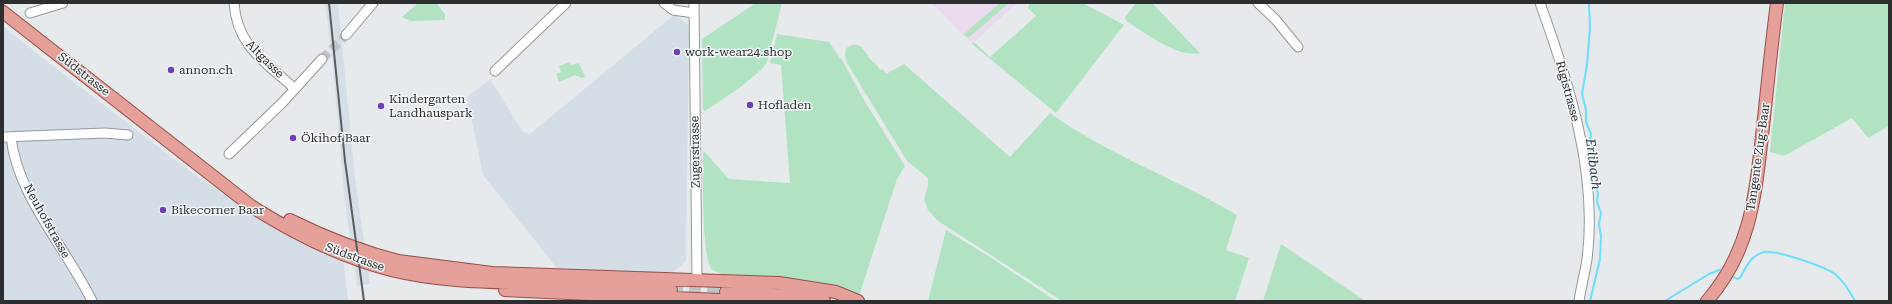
<svg xmlns="http://www.w3.org/2000/svg" width="1892" height="304" font-family="'Roboto Serif',serif">
	<style>
		.built { fill: #d5dee6 }
		.education { fill: #e9daed }
		.green { fill: #b1e3c3 }
		.lines { fill: none; stroke-linecap: round; stroke-linejoin: round }
		.stream { stroke: #6bdffd; stroke-width: 2 }
		.minor-tunnel { stroke: #c1c4c7; stroke-width: 9; stroke-dasharray: 9 4.5; stroke-linecap: butt }
		.major-tunnel { stroke: #c1c4c7; stroke-width: 12; stroke-dasharray: 12 6; stroke-linecap: butt }
		.minor-casing { stroke: #94989b; stroke-width: 11 }
		.major-casing { stroke: #994e48; stroke-width: 14 }
		.minor { stroke: #fff; stroke-width: 9 }
		.major { stroke: #e5a099; stroke-width: 12 }
		.rail { stroke: #5a5b5d; stroke-width: 2 }
		.poi-dot { fill: #6c3fb7; stroke: #f3f7fa; stroke-width: 1.5 }
		.labels { text-anchor: middle; stroke-width: 3; stroke-linejoin: round; paint-order: stroke }
		.poi-label { font-size: 12px; fill: #2d2e2f; stroke: #f3f7fa; text-anchor: start }
		.street-label { font-size: 12px; fill: #2d2e2f; stroke: #f3f7fa }
		.water-label { font-size: 13px; font-style: italic; fill: #1d3137; stroke: #f3f7fa }
	</style>
	<rect width="100%" height="100%" fill="#e6eaed"/>
	<!-- built -->
	<path class="built" d="M325 3H338L355 178 370 284 357 286 345 203 332 57Z
		M675 14 689 26 686 261 672 273 557 268 483 175 467 97 490 79 523 132 530 134Z
		M3 27 179 163 238 205 291 235 343 256 348 301H3Z"/>
	<!-- education -->
	<path class="education" d="M932 3H1017L972 44Z"/>
	<!-- green -->
	<path class="green" d="M418 3H436L445 14V20L411 21 402 17Z
		M756 3H782L767 62 762 69 742 86 705 111 703 110 702 39Z
		M1000 3H1009L968 38 964 34Z
		M1030 3H1083L1124 25 1056 113 972 44 974 42 990 57 1036 16 1028 8Z
		M1136 3H1152L1200 53C1179 59 1144 32 1126 21L1125 17Z
		M1785 3H1889V126L1868 138 1852 118 1784 156 1770 152Z
		M777 34 829 42 840 58H841L864 100 905 166 897 179 859 296 776 277 725 275 712 270C701 256 703 172 703 150L729 179 790 183 781 65 770 63Z
		M854 44C864 46 865 53 871 60 875 64 878 65 880 70L883 69 886 74 904 64 1010 157 1050 113C1108 155 1175 178 1237 215L1226 250 1249 258 1235 301H1062L938 221 928 210 924 200 928 185V178L907 161 847 63 845 55 846 48Z
		M570 62 571 65 579 63 585 77 581 78 575 75 559 82 556 74 561 72 559 66Z
		M946 230 990 257 1056 301H928Z
		M1281 244 1361 298 1366 301H1263Z"/>
	<g class="lines">
		<!-- stream -->
		<path class="stream" d="M1589 3 1590 27 1587 65 1582 94 1586 110V122L1591 134 1590 141 1593 162 1597 176 1595 186 1598 193 1597 202 1601 213 1599 224 1601 236 1600 259 1590 301
			M1730 275 1737 279 1740 278C1746 267 1751 255 1764 252 1777 250 1823 266 1835 274 1843 280 1850 292 1855 301
			M1665 301 1709 274 1719 270 1722 272"/>
		<!-- minor-tunnel -->
		<path class="minor-tunnel" d="M322 59 346 35"/>
		<!-- major-tunnel -->
		<path class="major-tunnel" d="M671 290 723 292"/>
		<defs>
			<path id="minor" d="M234 3C237 47 266 62 295 89
				M664 3 673 10 694 13
				M694 3 697 280
				M1258 3 1275 19 1298 47
				M1540 3C1569 83 1598 173 1587 259 1585 273 1581 287 1579 301
				M30 13 63 3
				M346 35 373 3
				M495 71 566 3
				M3 137 105 133 128 135
				M11 137C17 196 67 249 92 301
				M229 154 283 102 322 59"/>
			<path id="major" d="M3 12 251 206C295 234 341 257 391 270 436 281 481 282 526 283 575 284 623 287 671 290
				M290 220C328 239 365 253 406 263
				M398 261 492 273 779 283 836 292 858 301
				M505 290 740 301
				M726 292 789 296 824 301
				M1707 301C1750 252 1755 198 1762 136 1767 92 1771 47 1777 3"/>
		</defs>
		<!-- minor casing -->
		<use href="#minor" class="minor-casing"/>
		<!-- major casing -->
		<use href="#major" class="major-casing"/>
		<!-- minor -->
		<use href="#minor" class="minor"/>
		<!-- major -->
		<use href="#major" class="major"/>
		<!-- rail -->
		<path class="rail" d="M329 3 345 161 364 301"/>
	</g>
	<!-- markers -->
	<g class="poi-dot">
		<circle cx="677" cy="52" r="4"/>
		<circle cx="171" cy="70" r="4"/>
		<circle cx="750" cy="105" r="4"/>
		<circle cx="381" cy="106" r="4"/>
		<circle cx="293" cy="138" r="4"/>
		<circle cx="163" cy="210" r="4"/>
	</g>
	<g class="labels">
		<!-- poi labels -->
		<g class="poi-label">
			<text x="685" y="56">work-wear24.shop</text>
			<text x="179" y="74">annon.ch</text>
			<text x="389" y="103">Kindergarten<tspan x="389" dy="14">Landhauspark</tspan></text>
			<text x="758" y="109">Hofladen</text>
			<text x="301" y="142">Ökihof Baar</text>
			<text x="171" y="214">Bikecorner Baar</text>
		</g>
		<!-- street labels -->
		<g class="street-label">
			<text transform="translate(265 59) rotate(45)" y="4">Altgasse</text>
			<text transform="translate(84 74) rotate(38)" y="4">Südstrasse</text>
			<text transform="translate(1568 91) rotate(75)" y="4">Rigistrasse</text>
			<text transform="translate(695 152) rotate(-91)" y="4">Zugerstrasse</text>
			<text transform="translate(1758 157) rotate(-82)" y="4">Tangente Zug-Baar</text>
			<text transform="translate(47 221) rotate(61)" y="4">Neuhofstrasse</text>
			<text transform="translate(355 257) rotate(20)" y="4">Südstrasse</text>
		</g>
		<!-- water labels -->
		<g class="water-label">
			<text transform="translate(1594 164) rotate(83)" y="5">Erlibach</text>
		</g>
	</g>
	<!-- border -->
	<rect width="1892" height="304" fill="none" stroke="#2d2e2f" stroke-width="8"/>
</svg>
